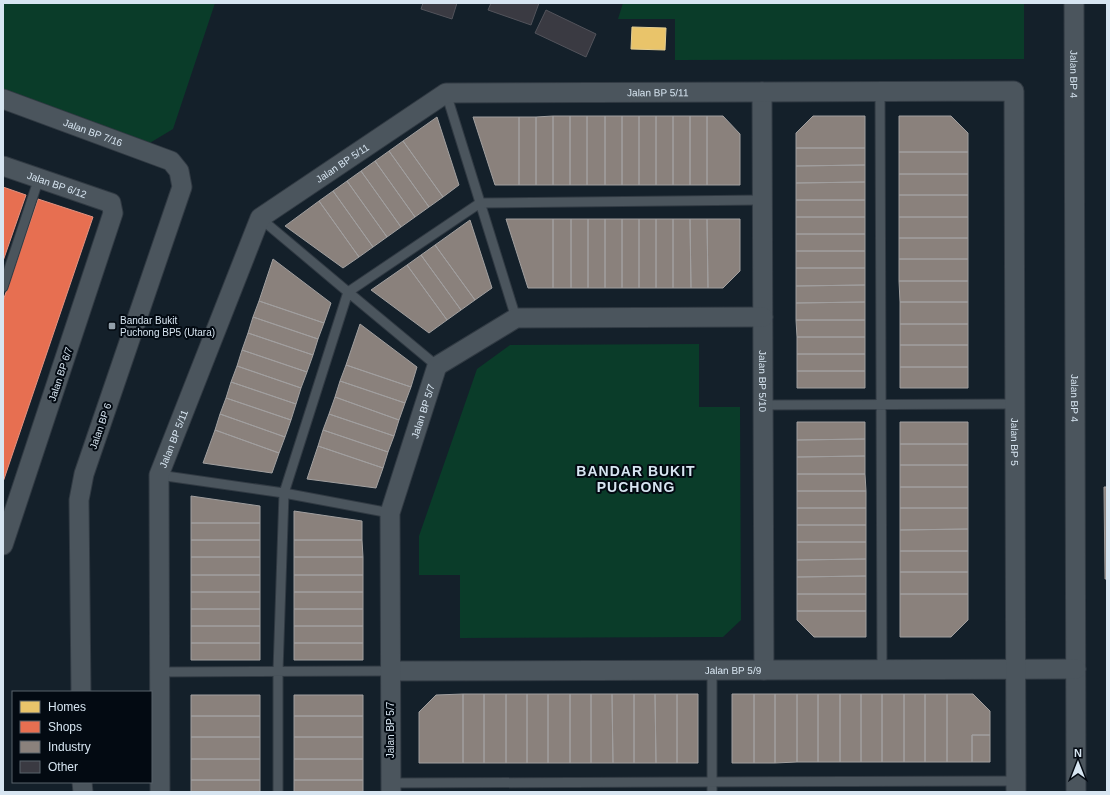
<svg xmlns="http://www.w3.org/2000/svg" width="1110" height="795" font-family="Helvetica,sans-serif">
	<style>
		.green { fill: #0a3c29 }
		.homes { fill: #e9c46a; stroke: #e4ce92 }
		.shops { fill: #e76f51; stroke: #e29281 }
		.industry { fill: #8a817c; stroke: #a19f9f }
		.building { fill: #3a3a42; stroke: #52535b }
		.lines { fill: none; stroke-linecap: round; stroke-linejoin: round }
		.service-casing { stroke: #313a43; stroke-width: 11 }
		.minor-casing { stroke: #313a43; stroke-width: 21 }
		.service { stroke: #4b555d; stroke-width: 9 }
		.minor { stroke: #4b555d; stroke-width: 19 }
		.poi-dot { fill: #93a0ab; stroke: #030a12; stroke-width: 1.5 }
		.labels { text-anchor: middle; stroke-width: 4; stroke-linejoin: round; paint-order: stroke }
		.street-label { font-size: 10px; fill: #d7e5f1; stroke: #030a12 }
		.poi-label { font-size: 10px; fill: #d7e5f1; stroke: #030a12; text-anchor: start }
		.district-label { font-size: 14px; font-weight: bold; letter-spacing: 1px; fill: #d7e5f1; stroke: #030a12 }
	</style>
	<rect width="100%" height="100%" fill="#14202a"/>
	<!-- green -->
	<path class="green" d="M3 3H215L173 129 148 144 3 93Z
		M623 3H1024V59L675 60V19H618Z
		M699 344V407H740L741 620 723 637 460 638V575H419V536L477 369 510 345Z"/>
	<!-- homes -->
	<path class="homes" d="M632 27 666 28 665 50 631 49Z"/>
	<!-- shops -->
	<path class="shops" d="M3 187 26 195 3 261Z
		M38 199 93 217 3 482V301Z"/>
	<!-- industry -->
	<path class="industry" d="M553 116H570V185H553Z
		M553 116V185H536V117Z
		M570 116H587V185H570Z
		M587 116H605V185H587Z
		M605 116H622V185H605Z
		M622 116H639V185H622Z
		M639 116H656V185H639Z
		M656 116H673V185H656Z
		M673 116H690V185H673Z
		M690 116H707V185H690Z
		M707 116H723L740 134V185H707Z
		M813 116H865V148H796V133Z
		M899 116H951L968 133V152H899Z
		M437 117 459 185 443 197 403 141Z
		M473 117H519V185H495Z
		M519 117H536V185H519Z
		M403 141 443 197 429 207 389 151Z
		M796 148H865V165L796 166Z
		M389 151 429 207 415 217 375 161Z
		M899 152H968V174H899Z
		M375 161 415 217 401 227 361 171Z
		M865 165V182L796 183V166Z
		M361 171 401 227 387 237 347 181Z
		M899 174H968V195H899Z
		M347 181 387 237 373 247 333 191Z
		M865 182V200H796V183Z
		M333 191 373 247 359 257 319 201Z
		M899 195H968V217H899Z
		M796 200H865V217H796Z
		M319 201 359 257 343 268 285 226Z
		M796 217H865V234H796Z
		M899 217H968V238H899Z
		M506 219H553V288H528Z
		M553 219H571V288H553Z
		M571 219H588V288H571Z
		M588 219H605V288H588Z
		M605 219H622V288H605Z
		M622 219H639V288H622Z
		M639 219H656V288H639Z
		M656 219H673V288H656Z
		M673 219H690L691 288H673Z
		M690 219H707L708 288H691Z
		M707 219H740V271L723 288H708Z
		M470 220 492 288 475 300 435 245Z
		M796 234H865V251H796Z
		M899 238H968V259H899Z
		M435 245 475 300 461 310 421 255Z
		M796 251H865V268H796Z
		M421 255 461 310 447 320 407 265Z
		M273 259 331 303 324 323 259 301Z
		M899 259H968V281H899Z
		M407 265 447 320 429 333 371 290Z
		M796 268H865V285L796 286Z
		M899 281H968V302H900Z
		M865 285V302L796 303V286Z
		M259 301 324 323 318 339 253 317Z
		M865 302V320H796V303Z
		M900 302H968V324H900Z
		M253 317 318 339 313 355 248 333Z
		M796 320H865V337H797Z
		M360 324 417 367 411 387 346 365Z
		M900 324H968V345H900Z
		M248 333 313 355 307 372 242 350Z
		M797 337H865V354H797Z
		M900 345H968V367H900Z
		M242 350 307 372 301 388 237 366Z
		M797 354H865V371H797Z
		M346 365 411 387 405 403 340 381Z
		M237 366 301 388 296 404 231 382Z
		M900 367H968V388H900Z
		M797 371H865V388H797Z
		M340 381 405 403 399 420 335 397Z
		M231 382 296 404 291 420 226 398Z
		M335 397 399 420 394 436 329 414Z
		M226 398 291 420 285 437 220 414Z
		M220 414 285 437 279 453 215 430Z
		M329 414 394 436 388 452 323 430Z
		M797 422H865V439L797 440Z
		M900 422H968V444H900Z
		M215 430 279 453 272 473 203 463Z
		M323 430 388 452 383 468 318 446Z
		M865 439V456L797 457V440Z
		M900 444H968V465H900Z
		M318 446 383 468 376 488 307 479Z
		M865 456V474H797V457Z
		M900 465H968V487H900Z
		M797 474H865L866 491H797Z
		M900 487H968V508H900Z
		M1104 487H1107V579H1105Z
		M797 491H866V508H797Z
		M191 496 260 506V523H191Z
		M797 508H866V525H797Z
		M900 508H968V529L900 530Z
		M294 511 362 521V540H294Z
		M191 523H260V540H191Z
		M797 525H866V542H797Z
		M968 529V551H900V530Z
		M191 540H260V557H191Z
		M294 540H362L363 557H294Z
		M797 542H866V559L797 560Z
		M900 551H968V572H900Z
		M191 557H260V575H191Z
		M294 557H363V575H294Z
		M866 559V576L797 577V560Z
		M900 572H968V594H900Z
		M191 575H260V592H191Z
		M294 575H363V592H294Z
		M866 576V594H797V577Z
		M191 592H260V609H191Z
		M294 592H363V609H294Z
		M797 594H866V611H797Z
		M900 594H968V620L951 637H900Z
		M191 609H260V626H191Z
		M294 609H363V626H294Z
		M797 611H866V637H814L797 620Z
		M191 626H260V643H191Z
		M294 626H363V643H294Z
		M191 643H260V660H191Z
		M294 643H363V660H294Z
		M463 694H484V763H463Z
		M463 694V763H419V712L436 695Z
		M484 694H506V763H484Z
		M506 694H527V763H506Z
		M527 694H548V763H527Z
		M548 694H570V763H548Z
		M570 694H591V763H570Z
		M591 694H612L613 763H591Z
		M612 694H634V763H613Z
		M634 694H655L656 763H634Z
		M655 694H677V763H656Z
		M677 694H698V763H677Z
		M732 694H754V763H732Z
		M754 694H775V763H754Z
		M775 694H797V762L775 763Z
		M797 694H818V762H797Z
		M818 694H840V762H818Z
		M840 694H861V762H840Z
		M861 694H882V762H861Z
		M882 694H904V762H882Z
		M904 694H925V762H904Z
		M925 694H947V762H925Z
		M947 694H973L990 711V735H972V762H947Z
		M191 695H260V716H191Z
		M294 695H363V716H294Z
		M191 716H260V737H191Z
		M294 716H363V737H294Z
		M972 735H990V762H972Z
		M191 737H260V759H191Z
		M294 737H363V759H294Z
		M191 759H260V780H191Z
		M294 759H363V780H294Z
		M191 780H260V792H191Z
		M294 780H363V792H294Z"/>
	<!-- building -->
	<path class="building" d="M423 3H457L452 19 421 9Z
		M491 3H539L531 25 488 10Z
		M546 10 596 34 586 57 535 33Z"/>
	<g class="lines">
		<defs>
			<path id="service" d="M880 92 882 669
				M446 93 516 318
				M260 218 348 292 437 366
				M3 287 39 178
				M763 405 1015 404
				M159 475 284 493 390 513
				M712 670V792
				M160 672 390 671
				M391 783 1016 781
				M278 792V671L284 493 348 292 480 203 762 200"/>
			<g id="minor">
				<path id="s1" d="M1074 3 1076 792"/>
				<path id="s2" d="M762 92 764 670"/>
				<path id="s3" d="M3 99 171 161 179 171 182 187 84 474 79 500 81 692"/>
				<path id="s4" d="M3 166 111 203 113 213 3 545"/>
				<path id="s5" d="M390 671 1076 669"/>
				<path d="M82 782 83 792"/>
				<path id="s6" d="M160 792 159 475 260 218 446 93 1014 91 1016 792"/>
				<path id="s7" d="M391 792 390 513 437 366 516 318 763 317"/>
			</g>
		</defs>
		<!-- service casing -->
		<use href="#service" class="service-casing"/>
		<!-- minor casing -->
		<use href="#minor" class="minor-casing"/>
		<!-- service -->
		<use href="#service" class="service"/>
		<!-- minor -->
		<use href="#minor" class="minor"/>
	</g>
	<!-- markers -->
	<rect class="poi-dot" x="108" y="322" width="8" height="8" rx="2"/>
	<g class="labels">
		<!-- street labels -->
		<g class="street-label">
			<text dy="4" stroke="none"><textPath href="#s1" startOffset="71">Jalan BP 4</textPath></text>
			<text dy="4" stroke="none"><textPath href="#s6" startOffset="1029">Jalan BP 5/11</textPath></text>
			<text dy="4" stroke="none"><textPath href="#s3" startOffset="96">Jalan BP 7/16</textPath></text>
			<text dy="4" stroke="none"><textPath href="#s6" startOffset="692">Jalan BP 5/11</textPath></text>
			<text dy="4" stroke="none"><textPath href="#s4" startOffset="57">Jalan BP 6/12</textPath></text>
			<text transform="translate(60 374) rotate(-72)" y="4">Jalan BP 6/7</text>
			<text dy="4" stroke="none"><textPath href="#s2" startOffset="289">Jalan BP 5/10</textPath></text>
			<text dy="4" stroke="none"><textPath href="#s1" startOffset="395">Jalan BP 4</textPath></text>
			<text dy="4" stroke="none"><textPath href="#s7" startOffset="386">Jalan BP 5/7</textPath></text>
			<text transform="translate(100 426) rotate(-71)" y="4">Jalan BP 6</text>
			<text dy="4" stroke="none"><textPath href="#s6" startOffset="356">Jalan BP 5/11</textPath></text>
			<text dy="4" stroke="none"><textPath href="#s6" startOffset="1736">Jalan BP 5</textPath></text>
			<text dy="4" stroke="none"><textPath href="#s5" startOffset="343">Jalan BP 5/9</textPath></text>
			<text transform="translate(390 730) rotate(-90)" y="4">Jalan BP 5/7</text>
		</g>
		<!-- poi labels -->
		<g class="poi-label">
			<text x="120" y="324">Bandar Bukit<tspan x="120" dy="12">Puchong BP5 (Utara)</tspan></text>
		</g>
		<!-- district labels -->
		<g class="district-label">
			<text x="636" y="476">BANDAR BUKIT<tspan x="636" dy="16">PUCHONG</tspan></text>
		</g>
	</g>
	<!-- border -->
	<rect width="1110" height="795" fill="none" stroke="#d7e5f1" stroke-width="8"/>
	<!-- legend -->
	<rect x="12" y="691" width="140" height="92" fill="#030a12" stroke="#58626b"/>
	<rect x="20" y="701" width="20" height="12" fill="#e9c46a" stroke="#58626b"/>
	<text x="48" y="711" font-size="12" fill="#d7e5f1">Homes</text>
	<rect x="20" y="721" width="20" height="12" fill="#e76f51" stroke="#58626b"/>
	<text x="48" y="731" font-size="12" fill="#d7e5f1">Shops</text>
	<rect x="20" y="741" width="20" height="12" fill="#8a817c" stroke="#58626b"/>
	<text x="48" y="751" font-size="12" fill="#d7e5f1">Industry</text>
	<rect x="20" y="761" width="20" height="12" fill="#3a3a42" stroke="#58626b"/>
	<text x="48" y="771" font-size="12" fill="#d7e5f1">Other</text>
	<!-- north arrow -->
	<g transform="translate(1078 763)" stroke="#030a12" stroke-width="3" paint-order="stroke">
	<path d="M0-3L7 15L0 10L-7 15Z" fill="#d7e5f1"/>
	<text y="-6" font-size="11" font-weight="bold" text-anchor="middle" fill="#d7e5f1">N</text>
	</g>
</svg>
